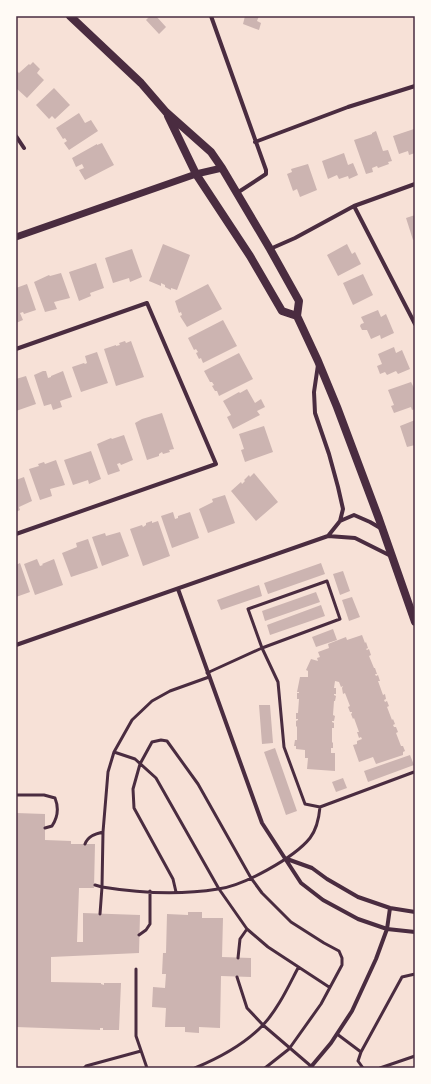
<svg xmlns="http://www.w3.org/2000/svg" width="431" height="1084" font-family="'Sofia Sans Condensed',sans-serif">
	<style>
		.building { fill: #ccb4b1 }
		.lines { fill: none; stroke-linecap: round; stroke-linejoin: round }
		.service { stroke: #4a2c40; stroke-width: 3 }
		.minor { stroke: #4a2c40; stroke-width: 4 }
		.tertiary { stroke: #4a2c40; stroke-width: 7 }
		.secondary { stroke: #4a2c40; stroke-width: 8 }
		.neatline { fill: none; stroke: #4a2c40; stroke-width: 1.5 }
	</style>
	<rect width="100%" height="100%" fill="#f7e1d7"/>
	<!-- building -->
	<path class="building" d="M150 16H156L166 27 159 34 146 20Z
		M245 16H259L257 21 261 23 259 30 243 24Z
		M33 62 40 69 37 73 44 80 27 98 16 88V70L19 73 29 64 30 65Z
		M54 88 70 105 55 119 52 116 49 119 36 105Z
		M79 113 85 123 91 120 98 131 69 150 64 143 67 141 65 138 63 139 56 128Z
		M414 129 415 153 409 155 408 151 399 154 393 136Z
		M376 131 383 151 388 150 392 161 388 162 389 164 378 168 377 166 372 168 373 172 366 174 354 140 372 134V133Z
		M102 143 114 165 85 180 79 170 84 168 82 164 76 167 72 158 97 144V145Z
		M344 153 348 165 353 163 358 175 349 179 348 176 339 179 337 175 328 179 322 161Z
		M308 164 317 190 300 197 297 189 293 191 287 174 292 172 291 169Z
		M415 215V239L413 240 406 218Z
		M163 244 190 255 177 290 171 288V290L165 287V285L161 283V286L149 281Z
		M347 244 352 254 355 252 361 264 338 276 327 255Z
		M132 249 142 277 130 282 129 278 113 283 105 258Z
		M96 263 104 288 90 293 91 296 79 301 69 272Z
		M61 273 70 298 54 302 57 309 45 312 34 282 49 275 50 276Z
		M363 274 373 295 353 305 343 283Z
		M27 284 36 310 24 314 23 312 20 313 23 320 16 323V288Z
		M208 284 222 309 187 327 180 316 182 315 181 312 179 313 175 301Z
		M378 310 381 317 386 314 394 333 381 339 380 335 371 339 367 330H362L360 326 361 324 364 323 361 317Z
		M223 320 237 346 203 363 201 358 199 359 196 353 198 352 196 349 194 350 188 338Z
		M125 341 126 343 131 341 144 377 116 386 104 349 116 345V346L120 345 119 343Z
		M394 347 396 353 402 350 410 369 398 374 396 371 387 375 385 372 380 374 377 366 382 364 378 354Z
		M97 352 108 383 81 392 72 367 84 363 85 364 87 363 85 356Z
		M239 353 253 379 219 396 217 391H215L212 386 214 385 212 382H210L204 371Z
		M43 371H46L48 378 51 377V376L63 371 72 397 60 401 62 407 53 410 51 404 44 406 34 375Z
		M26 376 36 404 16 411V379Z
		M411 382 415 390V409L412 410 411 407 394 413 391 406 394 405 388 390Z
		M247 389 255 403 261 399 265 407 257 411 260 415 233 429 227 417 231 415 223 401 239 392 240 393Z
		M162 413 174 449 169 450 170 452 163 454 162 452 159 454V456L147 460 135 423 142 419Z
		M415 420V445L407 447 400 426Z
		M264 426 273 452 245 462 241 450 244 449 239 434Z
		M124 435 133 460 121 465 120 463 117 464 120 471 108 475 97 444 111 438 112 439Z
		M91 451 101 479 89 484 88 480 73 485 64 460Z
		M56 460 65 485 50 489 52 496 40 500 29 469 39 466 38 464 44 462 45 464Z
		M254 473 278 502 256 521 231 491 241 482 242 484 245 481 244 480 249 475 250 477Z
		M24 477 32 501 19 507 20 510 16 512V480Z
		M225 495 235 523 208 533 199 509 213 502 212 499Z
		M173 512 175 519 178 518V516L190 512 199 538 172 548 161 516Z
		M152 521V523L158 521 170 556 143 566 130 529 142 525 143 527 146 525V523Z
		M120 532 129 556 102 566 92 537 105 533 106 536Z
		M88 539 98 568 71 577 62 553 77 547 76 543Z
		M37 559 40 566 43 565 42 564 54 559 63 585 35 595 24 564Z
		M20 563 30 592 16 597V565Z
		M321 563 325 574 268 594 264 583Z
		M343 571 350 591 340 595 333 574Z
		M259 585 262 596 221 610 217 600Z
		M316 592 320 602 265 621 262 611Z
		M352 597 360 617 349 621 342 600Z
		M321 605 325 616 270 635 267 625Z
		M333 629 337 640 316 647 312 637Z
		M362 635 365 643 366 642 368 648 366 649 367 650 369 649 371 655 369 656 374 668H375L377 674H375L376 676 378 675 380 681H378L383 695 385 694 386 699 384 700 385 702 387 701 389 706 387 707 392 720 393 719 395 724 393 725 394 727H396L398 732 396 733 401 746H403L405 751 403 752V755L376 764 373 757 359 762 353 745 357 744V741L362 739 361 737 359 738 357 732H359L354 718 353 719 351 714 352 713V712H350L348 707 350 706 345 693 343 694 342 688 343 686 341 687 339 682 335 681 334 688H336V694H334V695L336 696 335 701H334L333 715 335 716 334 721H332V722L334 723V728H332V742L333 743V748H331V753H335V771L307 769 308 758H305V750L296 749V746H294L295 740H297V726L296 727V721L298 720V719H296V713H298L299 699H297V693H299V692H297L300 677H308V671L306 670 311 659 318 661 317 658 320 657 318 652 329 648 328 644 346 637 347 640Z
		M259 705H270L273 743 262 744Z
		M275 748 297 811 286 815 264 752Z
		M410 755 414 765 368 782 364 771Z
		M343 778 347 788 336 792 332 782Z
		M16 813 45 814V840L71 841V844H95L94 888H79L77 942H83V913L140 915 139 953 51 957V982L101 983V984L104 985V983H121L119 1030H103V1028H100V1030L16 1027Z
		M188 912H202V918H223L222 957 251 958V977L221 976 220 1028 199 1027V1033L185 1032V1027H165L166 1008 152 1007 153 987 165 988 166 974H162L163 953H166L167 914 188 915Z"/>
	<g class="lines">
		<!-- service -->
		<path class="service" d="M207 673 262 648 340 619 327 581 248 609 262 648 278 682 284 747 305 804 320 807 414 772
			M209 677 170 691 152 701 132 720 114 752 108 772 103 832 102 887C139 893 181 895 218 889 243 886 294 858 310 838 317 829 319 818 320 807
			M114 752 135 759 156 778 219 889 247 929 268 947 329 987
			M16 795H44L55 798C59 808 58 817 52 826L45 828
			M85 844C88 836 95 834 103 832
			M95 885 102 887 100 914
			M176 892 173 879 134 808 133 789 140 764 152 742 161 740 167 741 198 784 251 878 262 893 291 922 324 943 339 951 342 958V965L321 1004 289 1049 265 1068
			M139 935 146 930 150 924V891
			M238 958 240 939 247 929
			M136 969V1036L147 1068
			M237 977 247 1008 263 1025 312 1067
			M337 1034 361 1052
			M84 1068 86 1066 141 1051
			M195 1068C219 1058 245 1044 263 1025 278 1009 288 987 298 968
			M363 1068 358 1061 361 1052 402 977 415 974
			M380 1068 415 1056"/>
		<!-- minor -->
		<path class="minor" d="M211 16 266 170V174L237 193
			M16 136 24 148
			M255 142 348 107 415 86
			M354 206 415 324
			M270 249 295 238 354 206 415 184
			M16 349 147 303 216 464 16 534
			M318 365 314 392 315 413 329 454 338 487 343 509 340 521
			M328 536 340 521 354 515 370 522 382 529
			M178 589 262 823 301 883 323 900 358 919 387 929 415 932
			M16 645 328 536 355 538 391 556
			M287 859 312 868 327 879 358 897 390 908 415 912
			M310 1068 331 1043 352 1011 376 959 387 929 390 908"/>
		<!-- tertiary -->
		<path class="tertiary" d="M16 237 196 174 222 168"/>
		<!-- secondary -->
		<path class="secondary" d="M70 16 141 83 166 112 211 152 222 168 270 249 299 301 297 316 318 361 337 407 379 519 415 622
			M168 116 196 174 250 256 282 311 297 316"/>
	</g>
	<!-- border -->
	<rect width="431" height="1084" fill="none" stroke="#fffaf5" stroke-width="34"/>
	<rect x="17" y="17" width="397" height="1050" class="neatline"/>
</svg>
